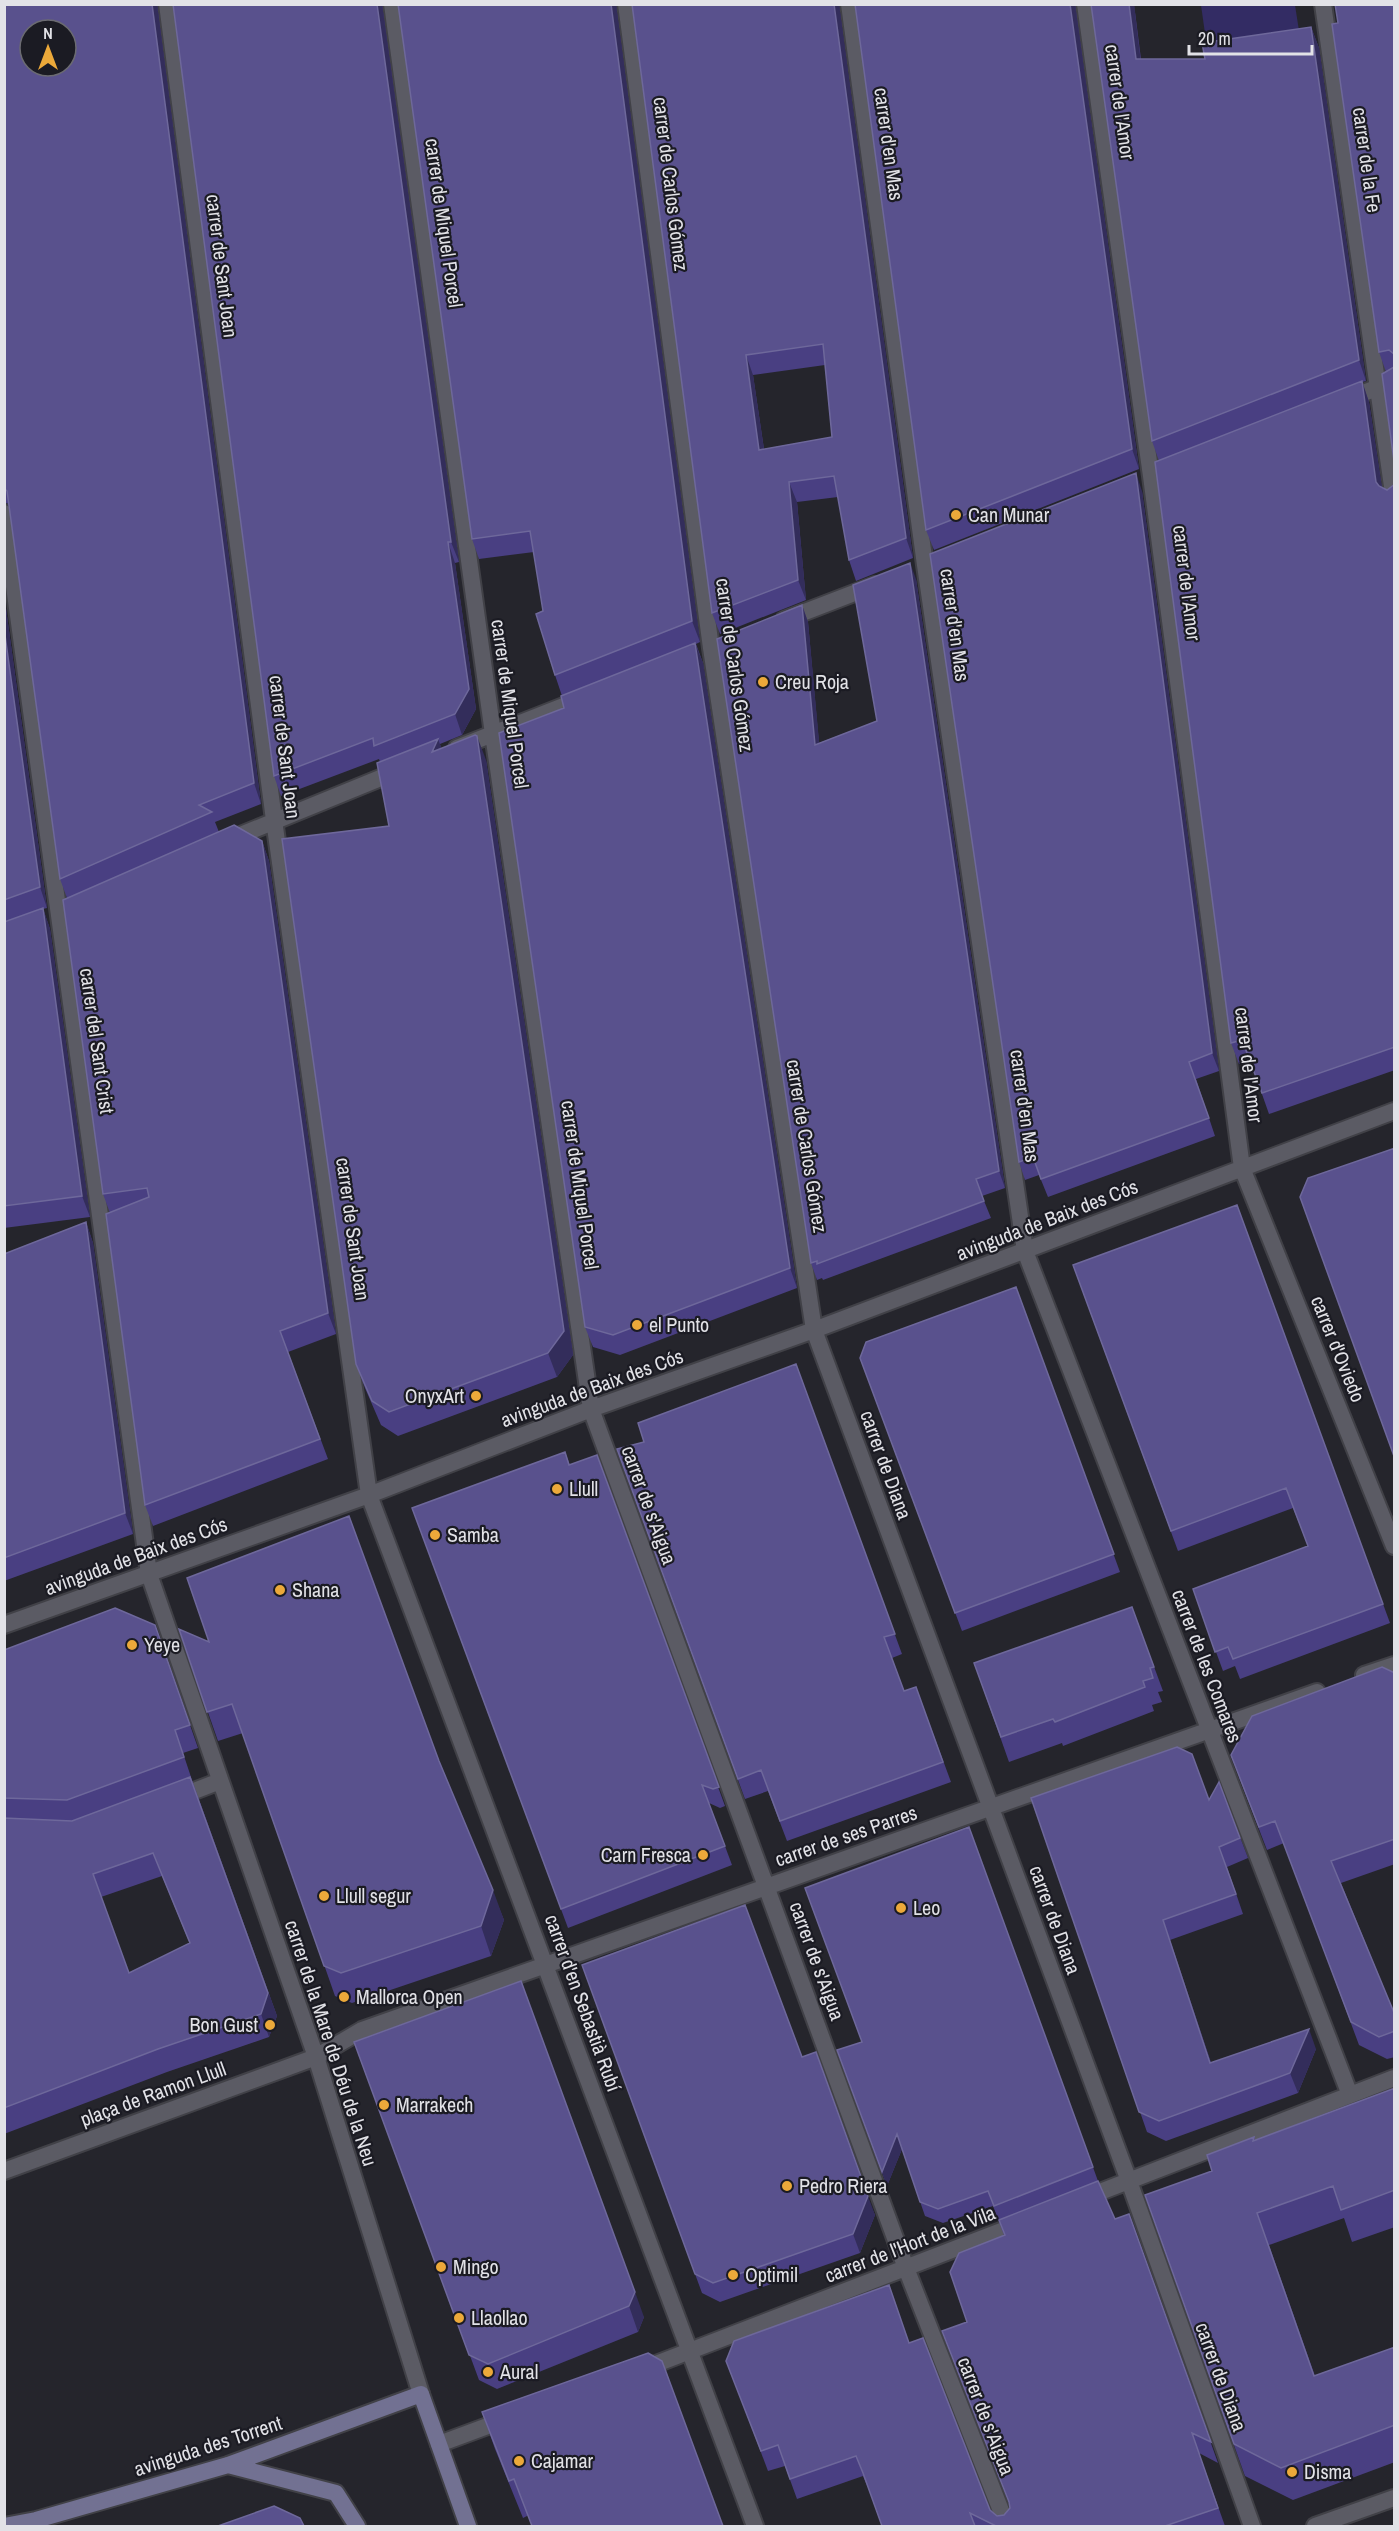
<svg xmlns="http://www.w3.org/2000/svg" width="1399" height="2531" font-family="'Archivo Narrow',sans-serif">
	<style>
		.green { fill: #332c64 }
		.lines { fill: none; stroke-linecap: round; stroke-linejoin: round }
		.minor-casing { stroke: #414147; stroke-width: 20 }
		.tertiary-casing { stroke: #414147; stroke-width: 20 }
		.secondary-casing { stroke: #414147; stroke-width: 20 }
		.minor { stroke: #5b5b64; stroke-width: 16 }
		.tertiary { stroke: #5b5b64; stroke-width: 16 }
		.secondary { stroke: #727192; stroke-width: 16 }
		.wall { fill: #493f82; fill-rule: evenodd }
		.shaded-wall { fill: #332d5b }
		.building { fill: #59518d; stroke: #6e689b; stroke-width: 1.5; fill-rule: evenodd }
		.poi-dot { fill: #eca93a; stroke: #1b1b23; stroke-width: 2 }
		.labels { text-anchor: middle; stroke-width: 4.5; stroke-linejoin: round; paint-order: stroke }
		.street-label { font-size: 20px; fill: #e2e2e7; stroke: #1b1b23 }
		.poi-label { font-size: 20px; fill: #e2e2e7; stroke: #1b1b23; text-anchor: start }
	</style>
	<rect width="100%" height="100%" fill="#25252c"/>
	<!-- green -->
	<path class="green" d="M1201 5H1295L1302 50 1208 55Z"/>
	<g class="lines">
		<defs>
			<path id="minor" d="M167 4 274 820 369 1495 755 2526
				M392 4 493 734 591 1409 906 2268 1007 2526
				M626 4 711 648 814 1330 1129 2181 1252 2526
				M849 4 925 565 1025 1251 1350 2095
				M1085 4 1151 476 1242 1168 1394 1546
				M1323 4 1394 500
				M1346 400 1394 381
				M4 513 149 1574 316 2057 421 2394
				M784 620 875 585
				M457 748 584 698
				M226 841 400 770
				M4 1625 369 1495 591 1409 814 1330 1394 1111
				M1364 1675 1394 1665
				M176 1798 220 1781
				M4 2171 316 2057 362 2030 1317 1692
				M1082 2199 1394 2078
				M643 2369 1022 2223
				M439 2444 509 2418"/>
			<path id="tertiary" d="M1315 2526 1394 2498"/>
			<path id="secondary" d="M228 2465 336 2493 357 2526
				M4 2526 36 2520 228 2465 421 2394 468 2526"/>
		</defs>
		<!-- minor casing -->
		<use href="#minor" class="minor-casing"/>
		<!-- tertiary casing -->
		<use href="#tertiary" class="tertiary-casing"/>
		<!-- secondary casing -->
		<use href="#secondary" class="secondary-casing"/>
		<!-- minor -->
		<use href="#minor" class="minor"/>
		<!-- tertiary -->
		<use href="#tertiary" class="tertiary"/>
		<!-- secondary -->
		<use href="#secondary" class="secondary"/>
	</g>
	<!-- wall -->
	<path class="wall" d="M4 4H157L261 804 215 822 219 832 262 841 269 861 336 1334 288 1352 328 1459 153 1526 145 1505 110 1213 103 1194 67 898 60 879 9 505 7 503 4 504Z
		M173 4H382L459 562 455 563 476 709 462 735 440 744 441 748 486 760 573 1355 557 1377 398 1436 381 1425 365 1388 356 1364 389 826 380 762 379 759 281 796 274 776Z
		M632 4 839 5 913 558 856 581 849 560 838 497 797 502 806 600 720 634 712 613ZM825 365 832 437 764 449 753 375Z
		M1075 4 1139 469 934 550 926 530Z
		M1134 4 1141 59H1205L1311 27 1319 48 1366 381 1362 382 1369 402 1382 488 1387 490 1395 484V1070L1269 1114 1250 1060 1239 1064 1231 1043 1159 461 1152 441Z
		M1395 4V468L1386 372 1379 352 1338 23Z
		M616 5 700 642 696 644 703 663 797 1288 620 1355 593 1347 585 1327 564 708 562 696 555 675 534 552 479 559 472 539Z
		M1142 491 1219 1071 1196 1079 1215 1136 1048 1197 1039 1175 1025 1180 1019 1162Z
		M916 579 1005 1188 982 1196 991 1218 823 1280 822 1278 817 1280 811 1263 802 605 808 622 819 743 877 721Z
		M4 594 47 908 43 909 50 929 90 1217 4 1228Z
		M1237 1205 1390 1623 1240 1679 1235 1666 1223 1671 1193 1589 1308 1546 1293 1508 1178 1551 1073 1265Z
		M86 1222 93 1243 133 1534 4 1581V1254Z
		M1016 1287 1120 1572 962 1631 860 1358Z
		M796 1364 902 1654 892 1658 904 1691 916 1687 951 1782 787 1841 768 1791 745 1799 617 1449 644 1442Z
		M565 1452 570 1465 597 1455 725 1806 720 1808 709 1803 732 1865 568 1928 412 1508Z
		M1132 1607 1163 1691 1158 1692 1162 1702 1152 1705 1154 1711 1063 1746 1062 1743 1009 1762 974 1663Z
		M155 1625 198 1748 183 1753 192 1780 277 2016 269 2037 167 2072 4 2134V1650ZM162 1876 190 1944 129 1973 101 1897Z
		M179 1629 439 1761 504 1920 491 1956 352 2003 335 1996 243 1733 218 1741Z
		M1395 1673V1864L1341 1883 1395 2015V2057L1387 2059 1359 2045 1284 1843 1267 1850 1239 1777Z
		M1219 1782 1248 1858 1227 1867 1243 1914 1170 1940 1211 2063 1316 2049 1298 2093 1166 2141 1147 2132 1031 1798 1209 1800Z
		M969 1827 1098 2181 1115 2219 1129 2214 1218 2463 1199 2453 1225 2526H882L869 2490 863 2476 797 2499 785 2466 768 2471 734 2381 910 2343 990 2510 997 2516 1004 2515 1010 2508V2504L942 2331 967 2322 1004 2235 993 2206 943 2223 925 2216 902 2149 887 2186 837 2050 862 2042Z
		M582 1965 802 2057 875 2215 860 2253 720 2302 702 2293Z
		M354 2042 644 2317 638 2332 497 2389 479 2380Z
		M1395 2088V2227L1352 2242 1344 2218 1269 2245 1315 2376 1395 2347V2462L1293 2500 1245 2476 1145 2195 1212 2171 1254 2137 1255 2140Z
		M648 2353 527 2516 523 2518 495 2449 482 2412Z"/>
	<!-- shaded-wall -->
	<path class="shaded-wall" d="M152 4H157L261 804 254 783Z
		M377 4H382L459 562 451 542Z
		M611 4H616L700 642 692 621Z
		M834 4H839L913 558 906 538Z
		M1070 4H1075L1139 469 1132 449Z
		M1129 4H1134L1143 80 1136 59Z
		M1311 27 1319 48 1366 381 1359 360Z
		M746 355 753 375 767 470 759 450Z
		M1362 381 1369 402 1384 502 1376 482Z
		M1136 473 1142 491 1219 1071 1212 1053Z
		M789 482 797 502 806 600 798 580Z
		M448 542 455 563 476 709 462 735 455 714Z
		M910 563 916 579 1005 1188 999 1171Z
		M4 594 47 908 40 887 4 628Z
		M802 605 808 622 821 762 815 745Z
		M695 643 703 663 797 1288 790 1268Z
		M477 736 486 760 573 1355 557 1377 548 1353Z
		M438 739 447 763 432 752Z
		M262 841 269 861 336 1334 328 1313Z
		M43 908 50 929 90 1217 82 1196Z
		M86 1222 93 1243 133 1534 125 1513Z
		M199 1800 277 2016 269 2037 261 2014Z
		M493 1890 504 1920 491 1956 481 1926Z
		M1163 1920 1170 1940 1218 2083 1210 2063Z
		M1309 2029 1316 2049 1298 2093 1290 2073Z
		M897 2134 902 2149 887 2186 882 2172Z
		M868 2196 875 2215 860 2253 853 2234Z
		M635 2292 644 2317 638 2332 629 2306Z"/>
	<!-- building -->
	<path class="building" d="M4 4H152L254 783 199 805 212 812 60 879 7 491 4 488ZM30 30H66V66H30Z
		M173 4H377L451 542H448L469 689 455 714 374 746 373 738 274 776Z
		M398 4H611L692 621 555 675 536 614 543 611 530 531 472 539Z
		M632 4H834L906 538 849 560 834 476 789 482 798 580 712 613ZM823 344 832 437 759 450 746 355Z
		M855 4H1070L1132 449 926 530Z
		M1091 4H1129L1136 59H1205L1202 43 1311 27 1359 360 1152 441Z
		M1335 4H1395V355L1389 350 1379 352 1332 24 1338 23Z
		M1394 367H1395V468L1382 374Z
		M1362 381 1376 482 1379 486 1387 490 1395 484V1047L1262 1093 1242 1040 1231 1043 1155 462Z
		M1136 473 1212 1053 1189 1062 1209 1118 1041 1179 1033 1157 1019 1162 930 554Z
		M910 563 999 1171 976 1179 984 1201 817 1264V1261L811 1263 717 639 802 605 815 745 877 721 853 585Z
		M4 628 40 887 4 900Z
		M695 643 790 1268 613 1335 585 1327 499 733 564 708 561 696Z
		M475 735 477 736 564 1331 548 1353 389 1412 372 1401 356 1364 282 839 389 826 377 763 438 739 432 752Z
		M234 825 262 841 328 1313 280 1331 320 1439 145 1505 106 1214 149 1197 147 1188 103 1194 63 900Z
		M43 908 82 1196 4 1206V922Z
		M1395 1148V1459L1300 1197 1308 1178Z
		M1237 1205 1383 1604 1233 1659 1228 1647 1215 1652 1193 1589 1308 1546 1286 1488 1171 1531 1073 1265Z
		M86 1222 125 1513 4 1558V1254Z
		M1016 1287 1114 1554 955 1613 860 1358 866 1342Z
		M796 1364 895 1634 884 1637 904 1691 916 1687 943 1762 780 1821 761 1770 738 1779 617 1449 644 1442 638 1423Z
		M565 1452 569 1465 597 1455 719 1787 713 1789 702 1785 725 1846 561 1909 412 1508Z
		M349 1516 439 1761 493 1890 481 1926 341 1973 324 1966 232 1704 207 1712 179 1629 209 1642 187 1578Z
		M1132 1607 1154 1667 1150 1668 1153 1678 1143 1681 1145 1687 1055 1722 1053 1719 1001 1737 974 1663Z
		M115 1608 155 1625 190 1725 175 1730 184 1757 67 1800 4 1798V1650Z
		M1382 1667 1395 1673V1839L1331 1861 1395 2015V2031L1379 2037 1351 2022 1275 1821 1259 1827 1231 1755 1252 1716Z
		M1177 1747 1192 1754 1209 1800 1219 1782 1240 1838 1219 1847 1236 1894 1163 1920 1210 2063 1309 2029 1290 2073 1159 2121 1139 2112 1031 1798Z
		M190 1777 268 1993 261 2014 158 2049 4 2108V1818L72 1821ZM153 1853 190 1943 129 1973 93 1874Z
		M969 1827 1093 2167 994 2206 988 2191 938 2209 920 2202 897 2134 882 2172 837 2050 862 2042 805 1888Z
		M745 1905 802 2057 816 2052 868 2196 853 2234 713 2283 695 2274 582 1965Z
		M521 1981 635 2292 629 2306 488 2364 469 2355 354 2042Z
		M1395 2088V2190L1341 2210 1333 2186 1257 2213 1314 2376 1395 2347V2425L1281 2468 1234 2444 1145 2195 1212 2171 1207 2155 1254 2137 1253 2141Z
		M1098 2181 1115 2219 1129 2214 1211 2442 1192 2433 1218 2508 1165 2526H996L970 2513 975 2526H882L863 2473 856 2456 790 2479 778 2445 761 2451 726 2361 734 2341 889 2285 909 2343 923 2338 990 2510 997 2516 1004 2515 1010 2508 1009 2502 942 2331 967 2322 950 2272 959 2253 1005 2235 999 2220Z
		M648 2353 662 2361 723 2526H532L514 2479 509 2481 482 2412Z
		M274 2506 300 2518 304 2526H218Z"/>
	<!-- markers -->
	<g class="poi-dot">
		<circle cx="956" cy="515" r="6"/>
		<circle cx="763" cy="682" r="6"/>
		<circle cx="637" cy="1325" r="6"/>
		<circle cx="476" cy="1396" r="6"/>
		<circle cx="557" cy="1489" r="6"/>
		<circle cx="435" cy="1535" r="6"/>
		<circle cx="280" cy="1590" r="6"/>
		<circle cx="132" cy="1645" r="6"/>
		<circle cx="703" cy="1855" r="6"/>
		<circle cx="324" cy="1896" r="6"/>
		<circle cx="901" cy="1908" r="6"/>
		<circle cx="344" cy="1997" r="6"/>
		<circle cx="270" cy="2025" r="6"/>
		<circle cx="384" cy="2105" r="6"/>
		<circle cx="787" cy="2186" r="6"/>
		<circle cx="441" cy="2267" r="6"/>
		<circle cx="733" cy="2275" r="6"/>
		<circle cx="459" cy="2318" r="6"/>
		<circle cx="488" cy="2372" r="6"/>
		<circle cx="519" cy="2461" r="6"/>
		<circle cx="1292" cy="2472" r="6"/>
	</g>
	<g class="labels">
		<!-- street labels -->
		<g class="street-label">
			<text transform="translate(1120 102) rotate(82)" y="7">carrer de l'Amor</text>
			<text transform="translate(889 144) rotate(82)" y="7">carrer d'en Mas</text>
			<text transform="translate(1367 160) rotate(82)" y="7">carrer de la Fe</text>
			<text transform="translate(671 184) rotate(83)" y="7">carrer de Carlos Gómez</text>
			<text transform="translate(444 223) rotate(82)" y="7">carrer de Miquel Porcel</text>
			<text transform="translate(222 266) rotate(83)" y="7">carrer de Sant Joan</text>
			<text transform="translate(1187 583) rotate(83)" y="7">carrer de l'Amor</text>
			<text transform="translate(955 625) rotate(82)" y="7">carrer d'en Mas</text>
			<text transform="translate(735 665) rotate(82)" y="7">carrer de Carlos Gómez</text>
			<text transform="translate(510 704) rotate(82)" y="7">carrer de Miquel Porcel</text>
			<text transform="translate(285 747) rotate(83)" y="7">carrer de Sant Joan</text>
			<text transform="translate(97 1041) rotate(82)" y="7">carrer del Sant Crist</text>
			<text transform="translate(1249 1065) rotate(83)" y="7">carrer de l'Amor</text>
			<text transform="translate(1025 1106) rotate(82)" y="7">carrer d'en Mas</text>
			<text transform="translate(807 1146) rotate(81)" y="7">carrer de Carlos Gómez</text>
			<text transform="translate(580 1185) rotate(82)" y="7">carrer de Miquel Porcel</text>
			<text transform="translate(1047 1220) rotate(-21)" y="7">avinguda de Baix des Cós</text>
			<text transform="translate(353 1229) rotate(82)" y="7">carrer de Sant Joan</text>
			<text transform="translate(1338 1349) rotate(68)" y="7">carrer d'Oviedo</text>
			<text transform="translate(592 1388) rotate(-20)" y="7">avinguda de Baix des Cós</text>
			<text transform="translate(886 1465) rotate(70)" y="7">carrer de Diana</text>
			<text transform="translate(649 1505) rotate(70)" y="7">carrer de s'Aigua</text>
			<text transform="translate(136 1556) rotate(-20)" y="7">avinguda de Baix des Cós</text>
			<text transform="translate(1207 1666) rotate(69)" y="7">carrer de les Comares</text>
			<text transform="translate(846 1836) rotate(-19)" y="7">carrer de ses Parres</text>
			<text transform="translate(1055 1920) rotate(70)" y="7">carrer de Diana</text>
			<text transform="translate(817 1961) rotate(70)" y="7">carrer de s'Aigua</text>
			<text transform="translate(583 2003) rotate(70)" y="7">carrer d'en Sebastià Rubí</text>
			<text transform="translate(331 2043) rotate(72)" y="7">carrer de la Mare de Déu de la Neu</text>
			<text transform="translate(153 2094) rotate(-20)" y="7">plaça de Ramon Llull</text>
			<text transform="translate(910 2244) rotate(-21)" y="7">carrer de l'Hort de la Vila</text>
			<text transform="translate(1221 2377) rotate(70)" y="7">carrer de Diana</text>
			<text transform="translate(986 2416) rotate(69)" y="7">carrer de s'Aigua</text>
			<text transform="translate(208 2446) rotate(-18)" y="7">avinguda des Torrent</text>
		</g>
		<!-- poi labels -->
		<g class="poi-label">
			<text x="968" y="522">Can Munar</text>
			<text x="775" y="689">Creu Roja</text>
			<text x="649" y="1332">el Punto</text>
			<text x="464" y="1403" text-anchor="end">OnyxArt</text>
			<text x="569" y="1496">Llull</text>
			<text x="447" y="1542">Samba</text>
			<text x="292" y="1597">Shana</text>
			<text x="144" y="1652">Yeye</text>
			<text x="691" y="1862" text-anchor="end">Carn Fresca</text>
			<text x="336" y="1903">Llull segur</text>
			<text x="913" y="1915">Leo</text>
			<text x="356" y="2004">Mallorca Open</text>
			<text x="258" y="2032" text-anchor="end">Bon Gust</text>
			<text x="396" y="2112">Marrakech</text>
			<text x="799" y="2193">Pedro Riera</text>
			<text x="453" y="2274">Mingo</text>
			<text x="745" y="2282">Optimil</text>
			<text x="471" y="2325">Llaollao</text>
			<text x="500" y="2379">Aural</text>
			<text x="531" y="2468">Cajamar</text>
			<text x="1304" y="2479">Disma</text>
		</g>
	</g>
	<!-- border -->
	<rect width="1399" height="2531" fill="none" stroke="#e2e2e7" stroke-width="12"/>
	<!-- north arrow -->
	<g transform="translate(48 48)"><circle r="28" fill="#1b1b23" stroke="#6b6b71" stroke-width="1.5"/>
	<path d="M0-4.5L10 22L0 15L-10 22Z" fill="#eca93a"/>
	<text y="-9" font-size="16" font-weight="bold" text-anchor="middle" fill="#e2e2e7">N</text>
	</g>
	<!-- scale -->
	<path d="M1189 45v9h123v-9" fill="none" stroke="#e2e2e7" stroke-width="3"/>
	<text x="1198" y="45" font-size="18" fill="#e2e2e7" stroke="#1b1b23" stroke-width="4.5" paint-order="stroke">20 m</text>
</svg>
